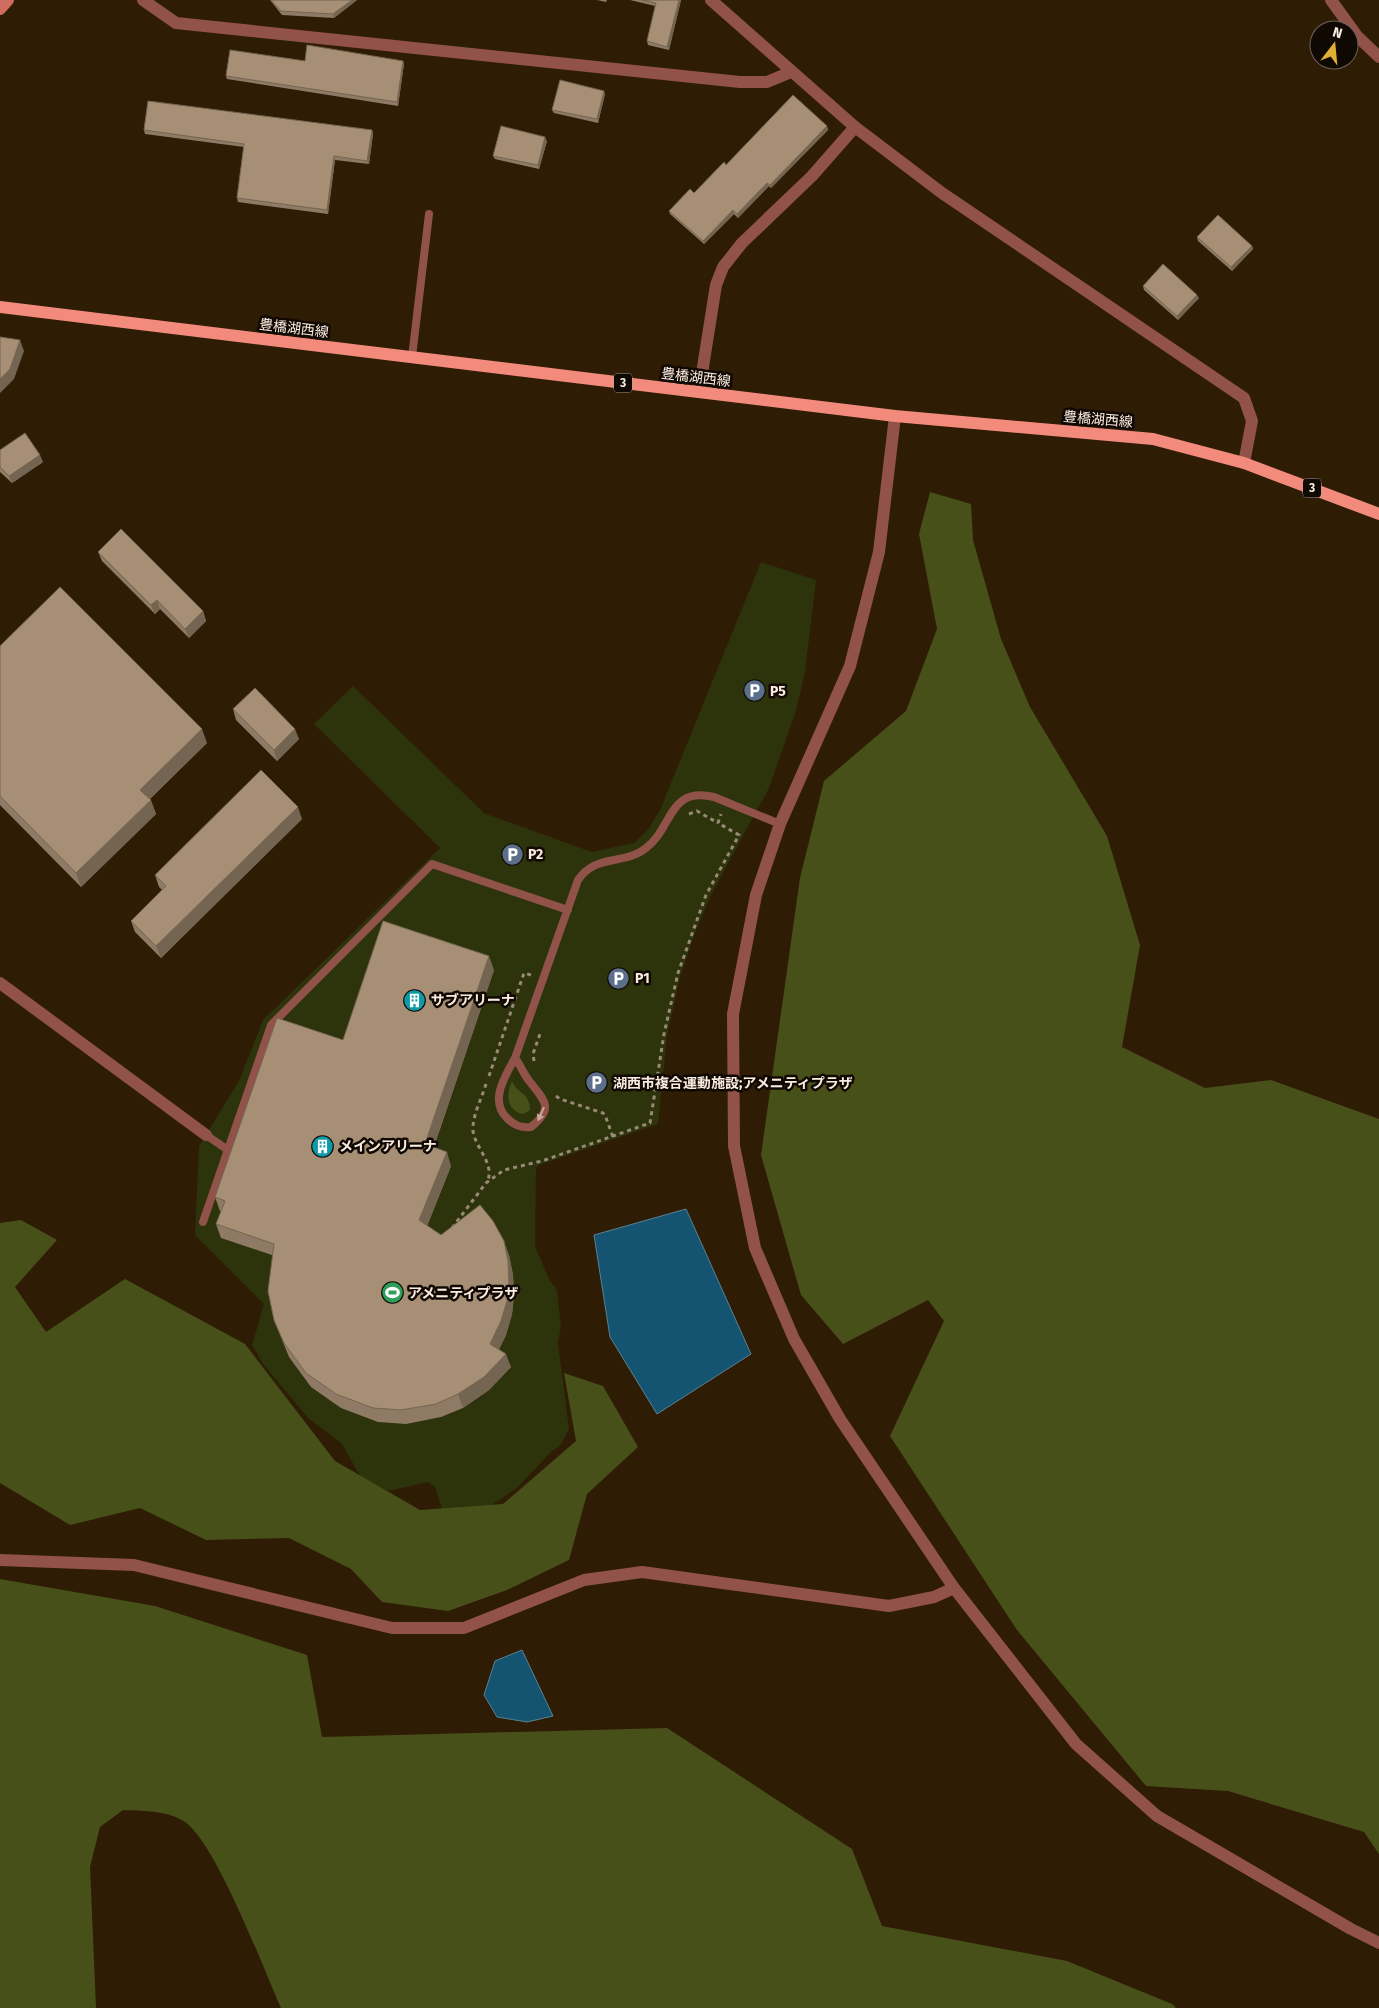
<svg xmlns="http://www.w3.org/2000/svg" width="1379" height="2008" font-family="'Fira Sans','Noto Sans JP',sans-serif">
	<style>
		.green { fill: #2d330b }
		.forest { fill: #485019 }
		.water { fill: #155471; stroke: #598292 }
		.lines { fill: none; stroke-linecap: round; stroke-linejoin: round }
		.path { stroke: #998977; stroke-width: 3; stroke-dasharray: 4 4; stroke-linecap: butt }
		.service { stroke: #91524a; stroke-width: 8 }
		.minor { stroke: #91524a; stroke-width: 12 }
		.tertiary { stroke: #91524a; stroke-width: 12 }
		.secondary { stroke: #d16c60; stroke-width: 12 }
		.primary { stroke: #f38b7d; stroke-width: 12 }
		.wall { fill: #8f7b65 }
		.shaded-wall { fill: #746452 }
		.building { fill: #a68f75; stroke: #746452 }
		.oneway { fill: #caa79c }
		.labels { text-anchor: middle; stroke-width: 5; stroke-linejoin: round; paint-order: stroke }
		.shield { fill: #100802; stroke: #b3a89d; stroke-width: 1 }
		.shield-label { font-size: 12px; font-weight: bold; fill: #f9ecdf }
		.street-label { font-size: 14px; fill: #f9ecdf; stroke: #100802 }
		.poi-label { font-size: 14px; font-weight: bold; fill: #f9ecdf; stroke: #100802; text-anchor: start }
	</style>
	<rect width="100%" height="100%" fill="#2e1c05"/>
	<!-- green -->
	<path class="green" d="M761 562 816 580 805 672 796 711 769 788 711 895 693 938 680 977 667 1036 658 1124 539 1165 536 1168 535 1246 549 1279 557 1290 561 1326 558 1343 569 1429 560 1446 552 1451 517 1488 504 1497 481 1512H443L435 1487 428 1482 393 1490 377 1491 364 1483 342 1444 308 1418 263 1364 252 1345 264 1304 195 1235 199 1146 239 1081 263 1020 440 848 314 724 353 686 484 813 592 852 634 843 647 831 660 810Z"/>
	<!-- forest -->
	<path class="forest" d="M930 492 971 504 973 540 1001 639 1030 707 1107 836 1140 945 1122 1047 1205 1088 1271 1080 1379 1119V1854L1364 1832 1228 1791 1146 1786 1017 1630 890 1436 944 1321 928 1300 843 1344 801 1295 761 1155 800 878 824 781 906 711 937 629 919 534Z
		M512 1081C517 1094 530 1092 530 1110L523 1114C506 1110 506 1095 512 1081Z
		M21 1220 57 1240 15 1287 46 1332 125 1279 245 1344 335 1461 420 1510 503 1504 576 1441 564 1373 603 1386 638 1447 587 1494 569 1560 507 1590 448 1611 382 1602 351 1569 289 1538 206 1540 140 1508 70 1525 0 1483V1223Z
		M0 1579 155 1606 307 1655 322 1737 667 1728 852 1849 882 1926 1067 1961 1172 2004 1176 2008H281C264 1970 214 1837 182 1820 164 1810 142 1811 123 1810L100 1827 90 1867 96 2008H0Z"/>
	<!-- water -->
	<path class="water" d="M686 1209 751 1354 657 1414 610 1337 594 1235Z
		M522 1650 553 1716 527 1722 497 1717 484 1695 495 1661Z"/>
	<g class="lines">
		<!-- path -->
		<path class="path" d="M689 814 697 811 718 823
			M534 1061 533 1054 540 1034
			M489 1076 524 973 531 975
			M486 1084C482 1098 472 1116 473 1131 475 1147 494 1163 488 1180
			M556 1096 560 1099 603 1113 605 1115 613 1137
			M452 1228 486 1183 504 1170 542 1161 650 1123 664 1034 678 973 706 895 739 835 718 823 721 814"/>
		<!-- service -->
		<path class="service" d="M412 357 429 214
			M515 1058C521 1066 524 1075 530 1082 544 1100 555 1108 531 1127 521 1128 514 1126 507 1118 489 1101 505 1076 515 1058L578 880C596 853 624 866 646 848 673 828 668 786 714 797L780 824
			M206 1135 228 1150
			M203 1222 271 1025 432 864 568 910"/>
		<!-- minor -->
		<path class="minor" d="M143 0 176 23 740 82H767L791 72
			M1331 0 1357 36 1379 57
			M699 392 716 285 723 267 742 243 812 176 855 127
			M954 1588 1076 1744 1157 1816 1351 1929 1379 1943"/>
		<!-- tertiary -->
		<path class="tertiary" d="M711 0 855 127 942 193 1244 398 1252 421 1244 463
			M0 983 206 1135
			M0 1560 134 1565 392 1628H464L584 1580 642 1572 889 1606 934 1597 954 1588 840 1419 794 1339 755 1248 734 1146 733 1014 756 895 780 824 850 666 879 552 895 416"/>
		<!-- secondary -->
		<path class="secondary" d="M0 9 8 0"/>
		<!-- primary -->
		<path class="primary" d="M0 307 895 416 1153 439 1244 463 1379 514"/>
	</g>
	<!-- wall -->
	<path class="wall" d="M270 0H357L334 18 282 15Z
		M597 0H607L606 2Z
		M630 0H681L669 50 648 45 647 41 655 6Z
		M305 61H403L404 64 398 106 227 79 226 76Z
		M605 94 598 123 554 113 552 110Z
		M827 126 828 130 771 188 769 186 738 218 734 214 704 244 670 214 669 211 694 193 726 165Z
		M144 130H372L373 134 369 164 335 160 328 214 238 202 237 198 244 147 145 134Z
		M547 141 539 169 495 159 493 156Z
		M1197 237 1252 246 1253 249 1232 271 1198 241Z
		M1143 286 1199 298 1178 320 1144 290Z
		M0 450 43 462 12 483 0 472Z
		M98 552 203 611 206 621 189 638 160 609 155 614 102 561Z
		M0 646 207 743 150 799 156 814 81 887 0 805Z
		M233 709 299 739 277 761 236 720Z
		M302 819 161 958 135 932 131 921 162 890 159 887 155 875Z
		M494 970 434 1147 451 1166 427 1226 441 1235 509 1255 513 1275 514 1296 512 1314 506 1335 499 1349 511 1367 489 1390 463 1408 441 1417 406 1424 378 1422 341 1408 311 1387 289 1357 274 1320 272 1255 221 1238 216 1224 221 1211H220L215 1197 343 1040Z"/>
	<!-- shaded-wall -->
	<path class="shaded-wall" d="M352 0H357L334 18 333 14Z
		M679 0H681L669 50 667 47Z
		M403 61 404 64 398 106 397 102Z
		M604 91 605 94 598 123 597 119Z
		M827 126 828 130 771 188 770 185Z
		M372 130 373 134 369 164 367 161Z
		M545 137 547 141 539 169 538 165Z
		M334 156 335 160 328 214 327 210Z
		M767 183 769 186 738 218 737 214Z
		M733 210 734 214 704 244 703 241Z
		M1252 246 1253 249 1232 271 1231 267Z
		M1197 295 1199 298 1178 320 1177 316Z
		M20 340 24 351 14 379 0 393V379Z
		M40 455 43 462 12 483 9 476Z
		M157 600 160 609 155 614 151 605Z
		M203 611 206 621 189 638 185 629Z
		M202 729 207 743 145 803 140 790Z
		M295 729 299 739 277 761 274 750Z
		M151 800 156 814 81 887 76 873Z
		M298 807 302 819 161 958 156 946Z
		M489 956 494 970 430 1158 425 1144Z
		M447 1152 451 1166 424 1234 419 1220Z
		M504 1241 509 1255 513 1275 514 1296 512 1314 506 1335 495 1358 490 1344Z
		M506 1354 511 1367 489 1390 463 1408 458 1394Z"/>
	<!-- building -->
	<path class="building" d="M271 0H352L333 14 281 11Z
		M642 0H679L667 47 647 41 656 3Z
		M307 45 403 61 397 102 226 76 230 50 305 61Z
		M560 80 604 91 597 119 552 110Z
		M793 95 827 126 770 185 767 183 737 214 733 210 703 241 669 211 690 189 694 193 724 162 726 165Z
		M148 101 372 130 367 161 334 156 327 210 237 198 244 144 144 130Z
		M501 126 545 137 538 165 493 156Z
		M1218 215 1252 246 1231 267 1197 237Z
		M1163 264 1197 295 1177 316 1143 286Z
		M0 337 20 340 10 369 0 379Z
		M25 433 40 455 9 476 0 467V450Z
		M121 529 203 611 185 629 157 600 151 605 98 552Z
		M60 587 202 729 140 790 151 800 76 873 0 796V646Z
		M255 688 295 729 274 750 233 709Z
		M261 770 298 807 156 946 131 921 166 886 155 875Z
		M383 921 489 956 425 1144 447 1152 419 1220 441 1235 480 1205 493 1221 504 1241 508 1261 509 1282 507 1301 501 1321 490 1344 506 1354 484 1377 458 1394 436 1404 401 1410 373 1408 336 1394 306 1373 284 1343 274 1320 268 1291 274 1244 216 1224 225 1201 215 1197 277 1018 343 1040Z"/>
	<!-- one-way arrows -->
	<defs><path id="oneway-solid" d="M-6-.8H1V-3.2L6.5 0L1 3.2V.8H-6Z" transform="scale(1.25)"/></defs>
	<use class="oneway" href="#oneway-solid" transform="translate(541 1114) rotate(114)"/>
	<!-- icons -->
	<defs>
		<symbol id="parking-disc" viewBox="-11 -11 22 22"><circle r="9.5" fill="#5c6f8a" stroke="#100802"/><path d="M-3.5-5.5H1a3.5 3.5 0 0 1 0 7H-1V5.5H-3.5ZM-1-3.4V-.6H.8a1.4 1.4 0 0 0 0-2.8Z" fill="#fff"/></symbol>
		<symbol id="building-disc" viewBox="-11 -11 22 22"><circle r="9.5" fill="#0f9aa8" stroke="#100802"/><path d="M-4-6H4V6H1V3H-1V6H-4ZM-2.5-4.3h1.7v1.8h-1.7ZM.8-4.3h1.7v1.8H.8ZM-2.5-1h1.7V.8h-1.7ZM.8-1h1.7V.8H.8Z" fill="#fff"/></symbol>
		<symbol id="stadium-disc" viewBox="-11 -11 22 22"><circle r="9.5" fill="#2e9e5b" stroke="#100802"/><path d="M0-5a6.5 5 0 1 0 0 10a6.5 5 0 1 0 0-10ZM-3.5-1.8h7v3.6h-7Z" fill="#fff"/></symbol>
	</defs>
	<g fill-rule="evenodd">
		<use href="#parking-disc" x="742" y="678" width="25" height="25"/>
		<use href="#parking-disc" x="500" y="842" width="25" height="25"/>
		<use href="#parking-disc" x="606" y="966" width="25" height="25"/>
		<use href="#building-disc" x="402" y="988" width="25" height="25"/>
		<use href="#parking-disc" x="584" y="1070" width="25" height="25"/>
		<use href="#building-disc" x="310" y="1134" width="25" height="25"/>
		<use href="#stadium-disc" x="380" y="1280" width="25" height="25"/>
	</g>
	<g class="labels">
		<!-- shield labels -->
		<g class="shield">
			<rect x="614" y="373.5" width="18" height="19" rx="4"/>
			<rect x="1303" y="478.5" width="18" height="19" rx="4"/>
		</g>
		<g class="shield-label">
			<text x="623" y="387">3</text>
			<text x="1312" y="492">3</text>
		</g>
		<!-- street labels -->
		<g class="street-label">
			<text transform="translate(294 328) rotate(7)" y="5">豊橋湖西線</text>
			<text transform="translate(696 377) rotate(7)" y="5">豊橋湖西線</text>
			<text transform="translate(1098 419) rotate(5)" y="5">豊橋湖西線</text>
		</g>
		<!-- poi labels -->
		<g class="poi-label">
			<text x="770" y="696">P5</text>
			<text x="528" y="859">P2</text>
			<text x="635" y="983">P1</text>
			<text x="431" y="1005">サブアリーナ</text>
			<text x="613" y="1088">湖西市複合運動施設;アメニティプラザ</text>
			<text x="339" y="1151">メインアリーナ</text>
			<text x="408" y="1298">アメニティプラザ</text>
		</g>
	</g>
	<!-- north arrow -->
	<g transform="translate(1334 45) rotate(16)"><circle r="24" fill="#100802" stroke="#6d635a"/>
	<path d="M0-4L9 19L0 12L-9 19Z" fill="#e1af34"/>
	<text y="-8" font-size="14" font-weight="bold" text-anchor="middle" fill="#f9ecdf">N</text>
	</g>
</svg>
